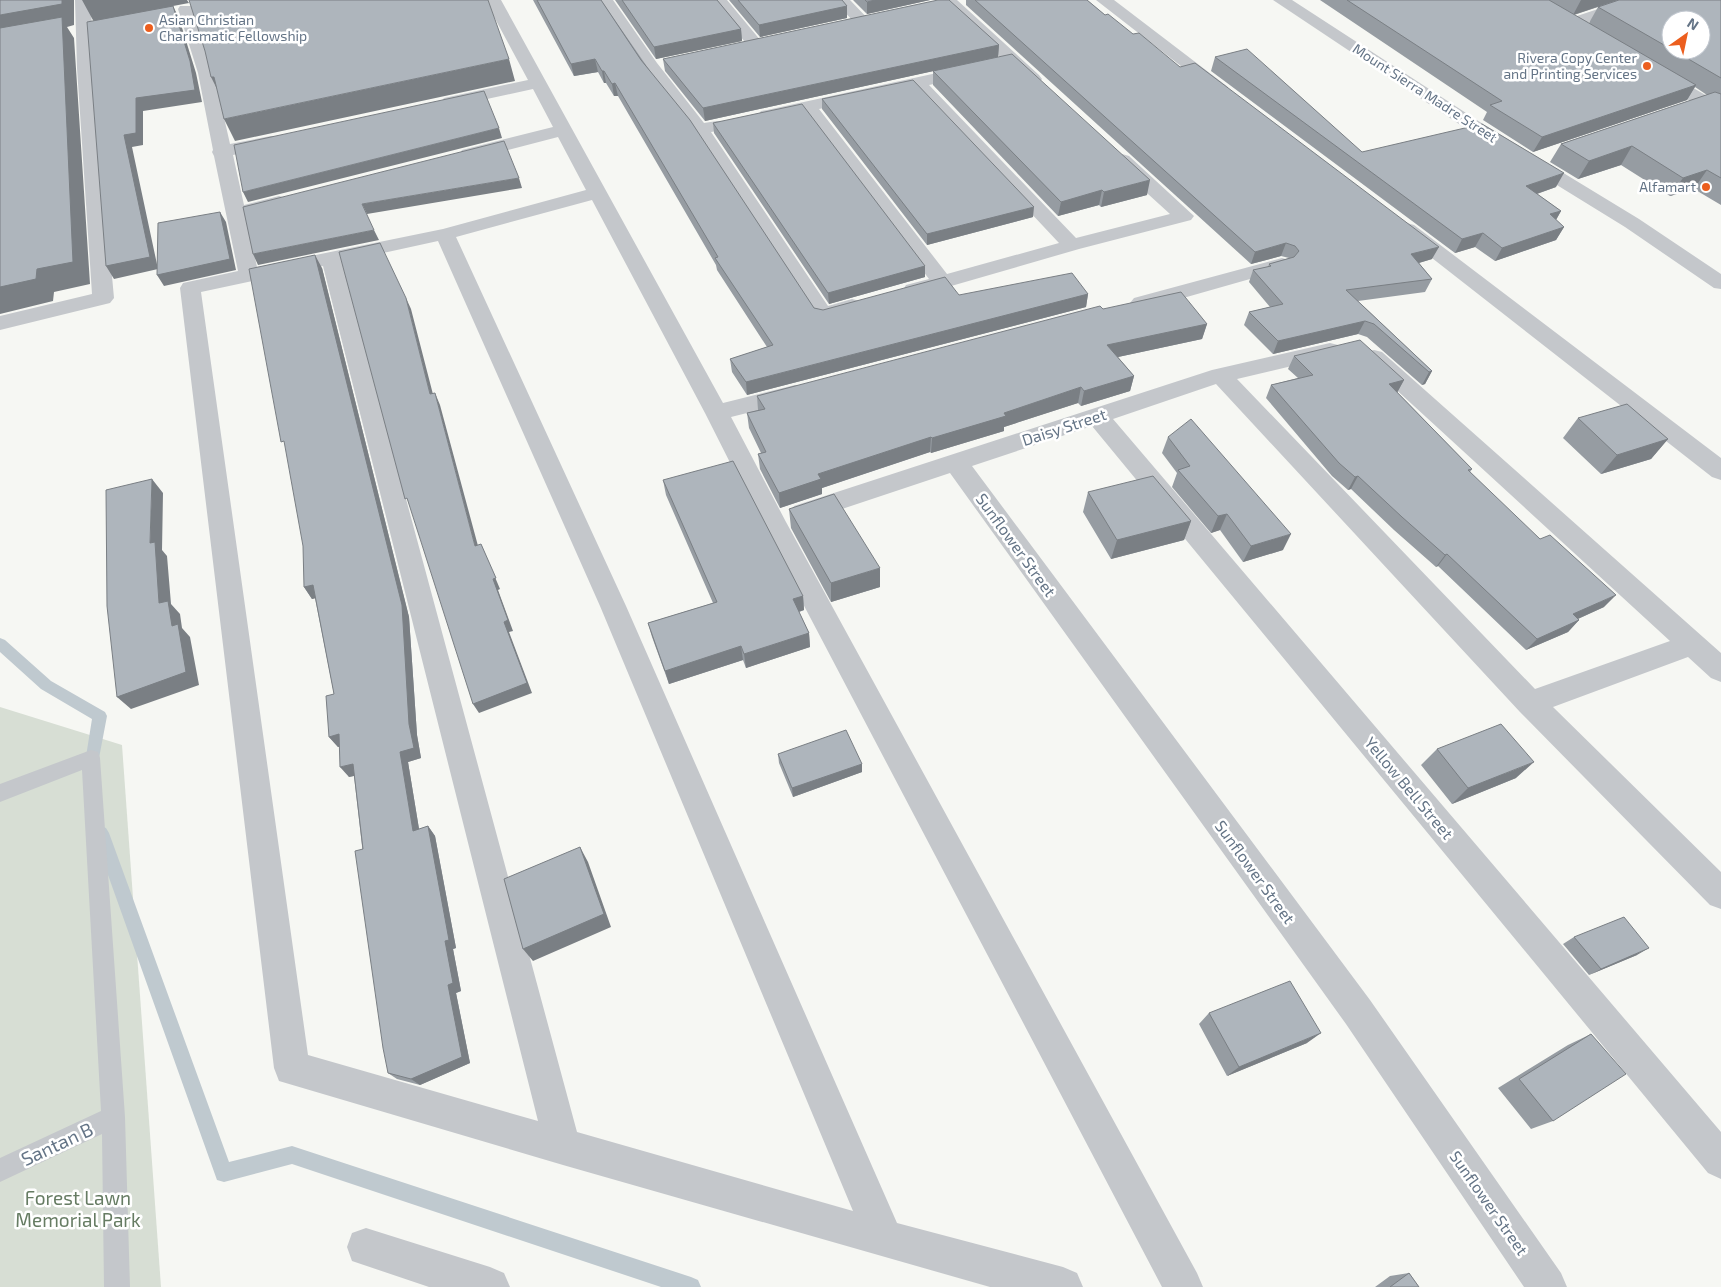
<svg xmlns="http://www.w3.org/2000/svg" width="1721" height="1287" font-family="'Exo 2',sans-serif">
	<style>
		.green { fill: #d7ded4 }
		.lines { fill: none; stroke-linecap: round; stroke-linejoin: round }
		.stream { fill: #bfc9cf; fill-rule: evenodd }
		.lane { fill: #c4c7cb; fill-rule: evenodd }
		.street { fill: #c4c7cb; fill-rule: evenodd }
		.wall { fill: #969ca2; fill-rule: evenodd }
		.shaded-wall { fill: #7a7f84 }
		.building { fill: #aeb5bc; stroke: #7a7f84 }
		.poi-dot { fill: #ec5e1e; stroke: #fff; stroke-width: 2 }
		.labels { text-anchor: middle; stroke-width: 5; stroke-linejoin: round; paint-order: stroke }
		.far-poi-label { font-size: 14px; fill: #647486; stroke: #fff; text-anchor: end }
		.far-street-label { font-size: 14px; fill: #647486; stroke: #fff }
		.street-label { font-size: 16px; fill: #647486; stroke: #fff }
		.near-street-label { font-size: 19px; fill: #647486; stroke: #fff }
		.near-park-label { font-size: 19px; fill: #667c63; stroke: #fff }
	</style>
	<rect width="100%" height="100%" fill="#f6f7f3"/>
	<!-- green -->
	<path class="green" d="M0 707 122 745 161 1287H0Z"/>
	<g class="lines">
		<!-- stream -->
		<path class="stream" d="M0 638 5 640 51 681 105 712 107 716 96 774 91 776 86 774 84 769 92 719 41 689 0 652Z
			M101 826 106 828 109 833 229 1162 292 1146 691 1277 698 1280 701 1287H661L292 1164 224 1182 217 1180 93 833 96 828Z"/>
		<!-- lane -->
		<path class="lane" d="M91 750 98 752 100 758 125 1117 130 1287H104L102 1134 0 1182V1158L101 1111 82 770 0 802V784Z"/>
		<!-- street -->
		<path class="street" d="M75 0H91L93 68 114 298 110 303 0 330V316L92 294 77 68Z
			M485 0H501L723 403 795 385 803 387 806 393 803 399 731 417 786 522 1197 1273 1203 1287H1162L760 522 705 413 592 200 456 237 626 606 897 1223 1063 1267 1077 1273 1083 1287H990L563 1165 279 1081 274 1068 180 288 183 283 238 271 214 156 212 152 213 150 198 73 178 9 180 6H192L194 9 214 73 230 144 271 136 277 137 280 141 277 145 233 155 244 205 279 196 286 198 289 202 286 206 246 216 257 267 443 229 586 190 558 137 469 160 462 158 460 154 462 150 553 127 533 89 450 107 444 106 441 102 444 98 528 80ZM438 241 600 606 853 1211 577 1132 342 262ZM323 266 538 1121 308 1055 201 292Z
			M597 0H613L657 63 704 123 717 121 723 122 726 126 723 130 711 132 828 306 852 299 860 301 863 306 860 311 823 321 815 319 693 132 645 71Z
			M711 0H727L761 41 763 44 761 47H749Z
			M833 0H850L871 22 869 25H857Z
			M940 0H957L1039 75 1042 79 1039 83H1027Z
			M1096 0H1114L1228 87 1225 91 1219 92 1213 91Z
			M1273 0H1292L1483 124 1639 219 1721 274V289L1714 288 1625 227 1471 132Z
			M1625 0H1648L1646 3 1577 26H1565L1563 23 1565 20Z
			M969 66 975 67 977 71 975 75 929 85 1076 238 1170 214 1115 164 1113 160 1115 156 1122 154 1129 156 1194 216 1191 220 1079 249 920 295 913 297 906 295 903 290 906 285 929 279 804 112 767 120 761 119 758 115 761 111 767 110ZM913 88 1059 243 947 274 819 109Z
			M1658 70 1664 71 1721 104V116L1715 115 1652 79 1650 75 1652 71Z
			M1407 223 1414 225 1721 458V480L1712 477 1400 233 1397 229 1400 225Z
			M1282 258 1289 260 1292 264 1289 268 1141 310 1134 308 1130 303 1134 298Z
			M1330 343 1338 345 1341 350 1338 355 1237 379 1535 689 1670 641 1366 362 1363 357 1366 352 1374 350 1382 352 1721 653V682L1711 678 1688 657 1553 707 1721 872V909L1710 905 1520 712 1216 384 1113 419 1721 1132V1179L1708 1173 1092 426 972 466 1370 1000 1561 1273 1567 1287H1524L1346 1024 950 473 803 522 794 520 790 513 794 506 1212 370Z
			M366 1228 490 1267 504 1273 510 1287H429L352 1261 347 1247 352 1233Z"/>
	</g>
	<!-- wall -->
	<path class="wall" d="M533 0H601L814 308 823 310 959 295 1088 294 1086 307 747 395 732 372 730 359 767 347 717 270 716 265 618 96H614L606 83H604L598 72 574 76Z
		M615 0H717L741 29 742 41 656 59Z
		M729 0H842L847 6V18L760 37Z
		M853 0H930L867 14Z
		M966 0H1087L1105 15 1180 67 1432 259 1419 263 1432 279 1425 292 1358 301 1432 371 1425 384 1422 385 1367 337 1358 334 1273 354 1244 325 1249 312 1270 307 1249 282 1253 270 1268 267 1269 264 1289 258 1281 256 1251 264 966 5Z
		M1320 0H1721V205L1694 189 1670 196 1621 165 1578 179 1550 162 1561 144 1707 95 1695 87 1687 100 1533 152 1483 120 1487 112ZM1598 7 1589 23 1574 15ZM1671 20 1701 50H1671Z
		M999 45 998 57 1147 195 1101 207 1099 205 1058 216 933 85V71L705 121 665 71 663 59Z
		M1215 57 1362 152 1556 187 1537 194 1561 211 1556 220 1564 227 1556 240 1495 261 1475 247 1455 253 1211 71Z
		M822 99 1033 217 927 245 822 109Z
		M713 123 925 266V277L829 304 714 133Z
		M322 268 409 617 417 735 421 758 408 762 419 829 428 826 435 836 456 948 453 949 461 991 456 993 470 1063 420 1085 397 1079 388 1073 354 776 349 777 339 747H338L329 737 334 694 315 598 312 599 304 587Z
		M1103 309 1207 324 1202 339 1118 357 1134 376 1130 391 1081 406 1078 403 1004 427V431L931 453 930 452 822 488V494L780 508 760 469 758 454 761 453 749 428 747 413 758 410 757 396Z
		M1294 356 1404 380 1397 392 1472 469 1470 472 1604 607 1578 619 1579 620 1568 632 1526 650 1438 566 1436 567 1394 530 1351 489 1348 490 1332 476 1266 398 1271 385 1298 378 1288 369Z
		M1578 418 1668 439 1651 459 1601 474 1563 438Z
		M1168 437 1283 550 1243 562 1220 530 1211 533 1172 487 1177 473 1162 453Z
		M663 480 803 596 804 610 799 612 809 633 810 647 746 668 743 660 669 684 652 637 648 623 713 603 666 495Z
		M1088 492 1191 521 1184 540 1111 559 1083 512Z
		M789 509 880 587 831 602 791 528Z
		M1437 749 1516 778 1452 804 1421 765Z
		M778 754 862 764V772L793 797 779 763Z
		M1574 937 1637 955 1589 975 1563 944Z
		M1209 1013 1307 1043 1227 1076 1199 1024Z
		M1591 1034 1553 1121 1531 1129 1498 1088 1568 1045Z
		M1409 1273 1419 1287H1375L1390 1276Z"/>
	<!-- shaded-wall -->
	<path class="shaded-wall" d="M62 0H74V25L67 27 74 38 90 284 54 292 53 301 0 314V15Z
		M82 0H187L189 3 173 6 179 18 196 73 202 102 143 111V145L132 147 158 269 114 279 106 266 124 135 94 22Z
		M875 0H930L867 14V2Z
		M1581 0H1618L1573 15Z
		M847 6V18L760 37 759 25Z
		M741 29 742 41 656 59 654 47Z
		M999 45 998 57 705 121 703 108Z
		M509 59 515 81 235 141 224 119Z
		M595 59 598 72 574 76 571 64Z
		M602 71H604L606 83H604Z
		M211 77H214L222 99Z
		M615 83 618 96H614L612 84Z
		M1696 85 1687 100 1533 152 1542 137Z
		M499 128 502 138 248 202 243 192Z
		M1632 146 1621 165 1578 179 1589 161Z
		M1707 170 1694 189 1670 196 1683 178Z
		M1564 173 1556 187 1519 200 1526 186Z
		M519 178 522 188 367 214 362 204Z
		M1150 180 1147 195 1101 207 1104 192Z
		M1102 190 1099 205 1058 216 1061 202Z
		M1034 207 1033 217 927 245V234Z
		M1561 211 1553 225 1550 214Z
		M220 212 226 222 236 270 164 286 157 275Z
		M1564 227 1556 240 1495 261 1502 248Z
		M374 230 379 240 258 265 253 254Z
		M1483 233 1475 247 1455 253 1462 239Z
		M1286 243 1281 256 1251 264 1255 252Z
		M1439 247 1432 259 1405 267 1411 254Z
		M315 255 322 268 409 617 417 735 421 758 408 762 421 841 413 831Z
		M925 266V277L829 304 828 293Z
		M1088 294 1086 307 747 395 746 382Z
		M406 298 411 309 436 406 430 394Z
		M1365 321 1358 334 1273 354 1278 341Z
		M1207 324 1202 339 1104 360 1107 345Z
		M1432 371 1425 384 1422 385 1429 372Z
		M1134 376 1130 391 1081 406 1084 391Z
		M1404 380 1397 393 1389 384Z
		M1081 387 1078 403 1004 427V431L931 453 932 438 1004 413Z
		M435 393 440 405 481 557 475 546Z
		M931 437 930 452 822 488V494L780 508 779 493 818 474Z
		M1668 439 1651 459 1601 474 1617 455Z
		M1358 476 1351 489 1348 490 1355 477Z
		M152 479 163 493 162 550 167 556 171 604 180 614 182 628 190 637 199 685 131 709 117 697 172 626 159 603 150 543Z
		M1227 514 1220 530 1211 533 1218 516Z
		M1191 521 1184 540 1111 559 1117 540Z
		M1291 534 1283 550 1243 562 1251 546Z
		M481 544 500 589 498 590 513 631 509 632 532 693 479 713 473 704 493 579Z
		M1447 554 1438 566 1436 567 1445 555Z
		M880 568V587L831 602V583Z
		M313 585 321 597 312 599 304 587Z
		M1616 595 1604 607 1562 626 1573 614Z
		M803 596 804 610 795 613 793 599Z
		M1579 620 1568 632 1526 650 1537 639Z
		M809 633 810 647 746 668 744 654Z
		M741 646 743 660 669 684 665 671Z
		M339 734 348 744 338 747 329 737Z
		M1534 762 1516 778 1452 804 1468 788Z
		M353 764 362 774 349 777 340 767Z
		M862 764V772L793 797 792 788Z
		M428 826 435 836 456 948 453 949 461 991 456 993 470 1063 420 1085 411 1079 448 985 445 941Z
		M580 847 588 862 611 927 533 961 523 949Z
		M1649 948 1637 955 1589 975 1601 969Z
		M1321 1033 1307 1043 1227 1076 1239 1067Z"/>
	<!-- building -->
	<path class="building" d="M0 0H62V4L0 15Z
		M189 0H488L509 59 224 119 214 77H211L205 51Z
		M537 0H601L641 60 690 120 814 308 823 310 945 277 959 295 1072 273 1088 294 746 382 730 359 773 345 715 258 718 257 615 83 612 84 604 71H602L595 59 571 64Z
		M622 0H717L741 29 654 47Z
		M738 0H842L847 6 759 25Z
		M865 0H875L867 2Z
		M938 0H949L999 45 703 108 663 59Z
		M975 0H1087L1105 15 1108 14 1133 34 1139 33 1180 67 1195 63 1439 247 1411 254 1432 279 1346 290 1432 371 1429 372 1374 324 1365 321 1278 341 1249 312 1283 304 1253 270 1271 266 1269 264 1294 257 1299 251 1295 246 1286 243 1255 252Z
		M1347 0H1549L1696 85 1542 137 1490 105 1502 101Z
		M1619 0H1721V78L1673 50H1701V20H1671V49L1598 7Z
		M173 6 190 61 195 90 136 98V133L124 135 150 257 106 266 87 22Z
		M62 17 73 262 37 269 36 279 0 287V28Z
		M1247 49 1362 152 1482 124 1564 173 1526 186 1561 211 1550 214 1564 227 1502 248 1483 233 1462 239 1215 57Z
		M1012 54 1150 180 1104 192 1102 190 1061 202 933 71Z
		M913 80 1034 207 927 234 822 99Z
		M484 91 499 128 243 192 234 145Z
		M1715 92 1721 94V178L1707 170 1683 178 1632 146 1589 161 1561 144Z
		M802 104 925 266 828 293 713 123Z
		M504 141 519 178 362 204 374 230 253 254 243 207Z
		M220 212 230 259 157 275 158 223Z
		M380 243 406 298 430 394 435 393 475 546 481 544 496 578 493 579 508 620 504 622 527 683 473 704 407 498 405 499 339 252Z
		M315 255 402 605 409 724 414 748 400 752 413 831 428 826 449 940 445 941 453 983 448 985 462 1057 411 1079 388 1073 383 1048 355 851 363 849 353 764 340 767 339 734 329 737 326 696 334 694 313 585 304 587 303 546 284 441 281 442 249 269Z
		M1181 292 1207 324 1107 345 1134 376 1084 391 1081 387 1004 413 1006 416 932 438 931 437 818 474 821 479 779 493 758 454 766 452 747 413 765 409 757 396 1100 306 1103 309Z
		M1360 340 1404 380 1389 384 1472 469 1468 470 1540 539 1550 535 1616 595 1573 614 1579 620 1537 639 1447 554 1445 555 1402 517 1358 476 1355 477 1339 463 1271 385 1313 375 1294 356Z
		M1627 404 1668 439 1617 455 1578 418Z
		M1191 419 1291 534 1251 546 1227 514 1218 516 1178 470 1190 466 1168 437Z
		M733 461 803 596 793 599 809 633 744 654 741 646 665 671 648 623 717 602 663 480Z
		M1153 476 1191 521 1117 540 1088 492Z
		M152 479 150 543 155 542 159 603 168 601 172 626 178 624 186 672 117 697 107 606 106 490Z
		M834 494 880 568 831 583 789 509Z
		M1501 724 1534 762 1468 788 1437 749Z
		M846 730 862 764 792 788 778 754Z
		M580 847 604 914 523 949 504 879Z
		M1624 917 1649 948 1601 969 1574 937Z
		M1290 981 1321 1033 1239 1067 1209 1013Z
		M1591 1034 1626 1074 1553 1121 1519 1079Z
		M1409 1273 1419 1287H1390Z"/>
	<!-- markers -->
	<g class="poi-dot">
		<circle cx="149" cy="28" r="5"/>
		<circle cx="1647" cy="66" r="5"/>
		<circle cx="1706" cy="187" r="5"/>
	</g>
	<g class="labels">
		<!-- far-poi labels -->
		<g class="far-poi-label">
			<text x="159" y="25" text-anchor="start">Asian Christian<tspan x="159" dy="16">Charismatic Fellowship</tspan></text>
			<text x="1637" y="63">Rivera Copy Center<tspan x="1637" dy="16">and Printing Services</tspan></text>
			<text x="1696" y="192">Alfamart</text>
		</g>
		<!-- far-street labels -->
		<g class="far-street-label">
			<text transform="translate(1425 93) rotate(33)" y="5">Mount Sierra Madre Street</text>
		</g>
		<!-- street labels -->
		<g class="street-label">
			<text transform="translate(1064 427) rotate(-18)" y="6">Daisy Street</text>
			<text transform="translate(1016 545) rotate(54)" y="6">Sunflower Street</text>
			<text transform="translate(1409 788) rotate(50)" y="6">Yellow Bell Street</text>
			<text transform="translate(1255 872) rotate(54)" y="6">Sunflower Street</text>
			<text transform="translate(1489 1203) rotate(55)" y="6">Sunflower Street</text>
		</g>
		<!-- near-street labels -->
		<g class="near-street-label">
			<text transform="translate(57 1144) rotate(-25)" y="7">Santan B</text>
		</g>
		<!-- near-park labels -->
		<g class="near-park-label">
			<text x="78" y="1205">Forest Lawn<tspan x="78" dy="22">Memorial Park</tspan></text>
		</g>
	</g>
	<!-- north arrow -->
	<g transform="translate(1686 35) rotate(33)"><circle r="24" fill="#ffffff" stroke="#c1c7cf"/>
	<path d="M0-4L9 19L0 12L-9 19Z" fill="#ec5e1e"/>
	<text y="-8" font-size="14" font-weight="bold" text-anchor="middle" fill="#647486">N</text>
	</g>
</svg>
